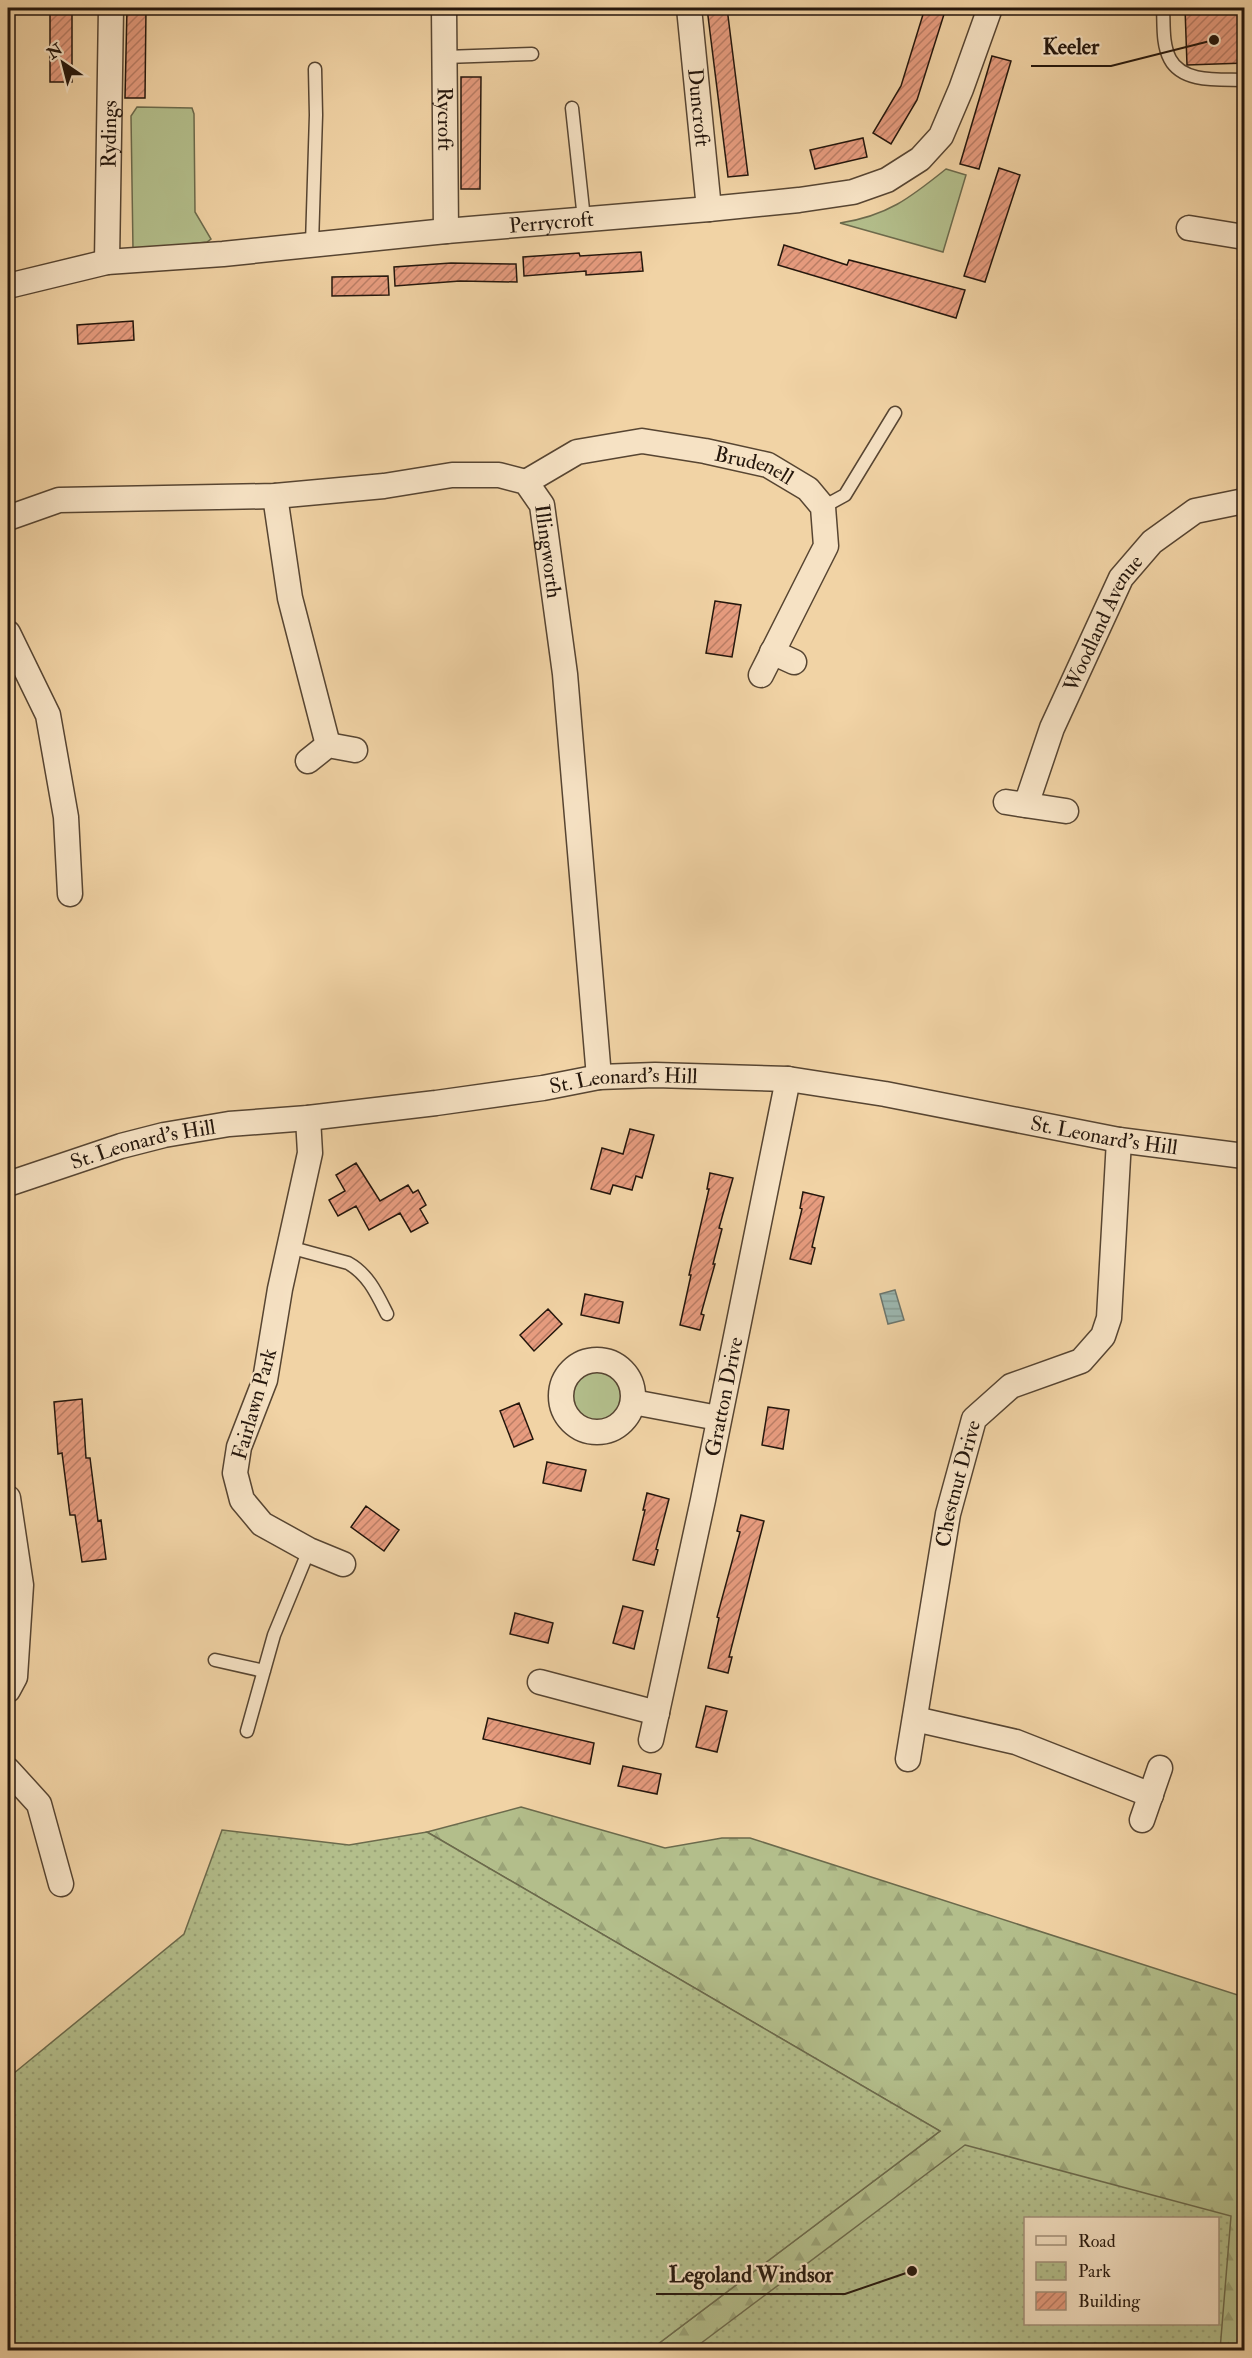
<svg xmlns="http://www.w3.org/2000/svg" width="1252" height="2358" font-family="'IM FELL Double Pica',serif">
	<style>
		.green { fill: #b3be8b; stroke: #6c6a4c; stroke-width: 1.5 }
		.forest { fill: url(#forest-firs); stroke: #6c6a4c; stroke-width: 1.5; fill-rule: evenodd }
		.park { fill: url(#park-dots); stroke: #6c6a4c; stroke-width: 1.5; fill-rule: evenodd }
		.water { fill: url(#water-rules); stroke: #6c766d; stroke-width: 1.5 }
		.building { fill: url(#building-hatch); stroke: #24160c; stroke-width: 1.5 }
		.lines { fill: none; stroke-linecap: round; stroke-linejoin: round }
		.lane-casing { stroke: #574532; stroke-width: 15 }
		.street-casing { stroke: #574532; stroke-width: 27 }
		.lane { stroke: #f6e2c4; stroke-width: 12 }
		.street { stroke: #f6e2c4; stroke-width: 24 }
		.labels { text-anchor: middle; stroke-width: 4.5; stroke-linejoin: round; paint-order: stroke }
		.street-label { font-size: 21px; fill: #24160c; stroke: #f6e2c4 }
		.leader { fill: none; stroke: #24160c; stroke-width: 2 }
		.callout-dot { fill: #24160c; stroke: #f6e2c4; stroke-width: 2 }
		.callout-label { font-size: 22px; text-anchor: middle; font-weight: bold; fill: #24160c; stroke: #f6e2c4; stroke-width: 4.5; stroke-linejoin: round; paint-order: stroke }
	</style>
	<defs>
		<pattern id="forest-firs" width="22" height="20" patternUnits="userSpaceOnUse" patternTransform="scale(1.5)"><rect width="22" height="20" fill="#b3be8b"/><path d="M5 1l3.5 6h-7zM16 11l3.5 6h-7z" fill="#9aa377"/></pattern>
		<pattern id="park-dots" width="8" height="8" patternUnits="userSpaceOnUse" patternTransform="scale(1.5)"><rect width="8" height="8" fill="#b3be8b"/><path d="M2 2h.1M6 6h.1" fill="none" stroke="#9aa377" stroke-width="1.8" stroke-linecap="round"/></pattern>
		<pattern id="water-rules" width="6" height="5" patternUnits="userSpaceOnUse" patternTransform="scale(1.5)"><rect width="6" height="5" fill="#9cb6ae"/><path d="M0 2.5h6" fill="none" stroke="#869c94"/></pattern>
		<pattern id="building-hatch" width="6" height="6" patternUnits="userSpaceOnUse" patternTransform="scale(1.5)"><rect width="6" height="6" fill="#e79c7f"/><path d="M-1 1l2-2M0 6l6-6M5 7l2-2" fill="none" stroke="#bb7e66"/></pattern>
	</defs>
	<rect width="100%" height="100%" fill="#f1d3a5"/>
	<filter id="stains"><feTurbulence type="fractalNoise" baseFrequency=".00333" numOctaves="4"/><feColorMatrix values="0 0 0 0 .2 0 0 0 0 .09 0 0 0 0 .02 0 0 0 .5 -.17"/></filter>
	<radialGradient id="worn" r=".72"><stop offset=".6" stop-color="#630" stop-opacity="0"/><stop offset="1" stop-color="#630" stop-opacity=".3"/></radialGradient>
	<!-- green -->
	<path class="green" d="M137 107 192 108 194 114 195 212 211 239 207 242 133 250 131 116Z
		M946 169 966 175 943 252 840 223C887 216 910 198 946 169Z
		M569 1396a28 28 0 1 1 56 0a28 28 0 1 1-56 0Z"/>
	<!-- forest -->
	<path class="forest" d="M521 1807 665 1848 722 1838H750L1244 1997V2350H650L940 2131 427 1832ZM1026 2218H1218V2324H1026Z"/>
	<!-- park -->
	<path class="park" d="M222 1830 349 1845 427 1832 940 2131 650 2350H8V2078L184 1934Z
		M965 2145 1231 2216 1220 2350H692ZM1026 2218H1218V2324H1026Z"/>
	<!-- water -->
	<path class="water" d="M895 1290 904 1320 888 1324 880 1294Z"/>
	<!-- building -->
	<path class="building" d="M50 8H72V82H50Z
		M127 8H146L145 98H125Z
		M707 8H727L748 175 728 177Z
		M925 8H946L917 100 891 144 873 133 901 86Z
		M1185 8H1245V25H1239L1245 63 1187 65Z
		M992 56 1011 61 979 169 960 164Z
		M461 77H481L480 189H461Z
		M863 138 867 157 815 169 810 150Z
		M999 168 1020 175 985 282 964 276Z
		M784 245 847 265 849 260 965 290 956 318 778 265Z
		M641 252 643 271 586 275V271L524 276 523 257 579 253 580 256Z
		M451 263 516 264 517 282 460 281 395 286 394 267Z
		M388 276 389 295 332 296V277Z
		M133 321 134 340 78 344 77 325Z
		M715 601 741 605 732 657 706 653Z
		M630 1129 654 1135 642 1178 636 1176 632 1190 613 1185 610 1194 591 1189 602 1148 623 1154Z
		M356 1163 380 1201 408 1185 413 1193 418 1190 426 1205 420 1209 428 1223 411 1232 400 1213 369 1230 356 1206 338 1216 329 1200 345 1191 336 1175Z
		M710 1173 733 1178 719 1228 722 1229 713 1264H715L701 1314 704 1315 700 1330 680 1325 691 1275H689L709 1189H707Z
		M803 1192 824 1197 812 1247 815 1248 811 1264 790 1259 802 1209 800 1208Z
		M585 1294 623 1302 619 1323 581 1315Z
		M548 1309 562 1324 534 1351 520 1335Z
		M82 1399 86 1458H90L98 1521 101 1520 106 1559 82 1562 75 1515H70L62 1453 58 1454 54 1402Z
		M519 1403 533 1439 514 1447 500 1411Z
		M768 1407 789 1410 783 1449 762 1445Z
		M547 1462 586 1470 581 1491 543 1483Z
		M647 1493 669 1499 656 1549 658 1550 654 1565 633 1560 645 1510H643Z
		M366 1506 399 1530 384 1551 351 1527Z
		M741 1515 764 1521 729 1657H732L728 1673 708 1668 719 1618 717 1617 740 1532 737 1531Z
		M623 1606 643 1611 634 1649 613 1643Z
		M515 1613 553 1623 548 1643 510 1634Z
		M706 1706 727 1711 717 1752 696 1747Z
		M488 1718 594 1743 590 1764 483 1739Z
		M623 1766 661 1774 657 1794 618 1786Z"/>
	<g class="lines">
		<defs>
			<path id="lane" d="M1163 8C1164 24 1162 44 1170 59 1183 84 1222 79 1244 80
				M445 57 532 54
				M572 108 584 219
				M312 244 316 115 315 69
				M823 507 845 495 895 413
				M289 1247 348 1263C368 1274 377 1294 387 1314
				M215 1660 264 1671
				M247 1731 274 1635 309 1550"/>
			<g id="street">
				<path id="s1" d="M444 8 446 231"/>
				<path id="s2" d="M689 8 709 209"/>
				<path d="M1189 228 1244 237"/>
				<path id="s3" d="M107 262 111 8"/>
				<path id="s4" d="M8 286 107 262 223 254 446 231 709 209 799 200 853 192 887 180 920 159 941 136 961 89 990 8"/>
				<path id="s5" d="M526 482 577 452 642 441 705 451 768 465 808 489 823 507 826 546 761 675"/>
				<path d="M275 496 290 598 328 745"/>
				<path id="s6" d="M8 518 59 500 275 496 384 486 452 475H499L526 482 542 505 565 674 599 1077"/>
				<path d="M8 633 48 715 66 817 70 894"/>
				<path d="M772 652 794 662"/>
				<path d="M308 761 328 745 355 750"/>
				<path d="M1006 802 1066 811"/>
				<path id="s7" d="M1026 805 1052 728 1121 578 1152 542 1195 511 1244 501"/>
				<path d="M308 1118 310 1153 280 1289 265 1380 239 1447 235 1473 242 1500 262 1524 309 1550 343 1564"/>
				<path id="s8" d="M8 1184 121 1146 164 1135 229 1124 308 1118 436 1103 543 1088 599 1077 655 1075 788 1079 885 1094 1119 1140 1244 1156"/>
				<circle cx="597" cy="1396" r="36"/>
				<path d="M633 1402 718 1418"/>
				<path d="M8 1498 21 1585 15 1677 8 1690"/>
				<path d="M540 1682 657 1713"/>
				<path d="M915 1719 1016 1742 1151 1795"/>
				<path id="s9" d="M651 1740 703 1500 788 1079"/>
				<path id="s10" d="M908 1759 948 1514 974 1419 1011 1386 1081 1361 1103 1336 1109 1318 1119 1140"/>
				<path d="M8 1770 39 1804 61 1884"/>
				<path d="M1142 1820 1160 1768"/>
			</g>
		</defs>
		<!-- lane casing -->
		<use href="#lane" class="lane-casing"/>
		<!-- street casing -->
		<use href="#street" class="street-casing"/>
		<!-- lane -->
		<use href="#lane" class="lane"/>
		<!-- street -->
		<use href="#street" class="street"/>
	</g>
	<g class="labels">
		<!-- street labels -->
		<g class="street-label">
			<text dy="7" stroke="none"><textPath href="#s2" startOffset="100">Duncroft</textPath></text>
			<text dy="7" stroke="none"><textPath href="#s1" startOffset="111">Rycroft</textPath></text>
			<text dy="7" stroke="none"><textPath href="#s3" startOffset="128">Rydings</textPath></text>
			<text dy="7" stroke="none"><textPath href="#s4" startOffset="548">Perrycroft</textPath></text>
			<text dy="7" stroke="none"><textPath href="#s5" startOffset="240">Brudenell</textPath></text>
			<text dy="7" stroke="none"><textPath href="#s6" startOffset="598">Illingworth</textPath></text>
			<text dy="7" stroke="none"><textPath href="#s7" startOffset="198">Woodland Avenue</textPath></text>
			<text dy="7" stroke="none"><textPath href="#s8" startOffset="627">St. Leonard's Hill</textPath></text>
			<text dy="7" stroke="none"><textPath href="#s8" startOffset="1113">St. Leonard's Hill</textPath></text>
			<text dy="7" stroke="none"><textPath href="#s8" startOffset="141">St. Leonard's Hill</textPath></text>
			<text dy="7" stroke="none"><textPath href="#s9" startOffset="351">Gratton Drive</textPath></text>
			<text transform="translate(254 1404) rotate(-74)" y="7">Fairlawn Park</text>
			<text dy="7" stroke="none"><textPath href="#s10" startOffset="280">Chestnut Drive</textPath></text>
		</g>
	</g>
	<!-- callouts -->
	<path class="leader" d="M1214 40L1111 66H1031M912 2271L845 2294H656"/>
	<g class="callout-dot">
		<circle cx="1214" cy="40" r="6"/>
		<circle cx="912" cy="2271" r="6"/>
	</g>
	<g class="callout-label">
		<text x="1071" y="54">Keeler</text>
		<text x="751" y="2282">Legoland Windsor</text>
	</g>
	<!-- margin -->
	<rect width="1252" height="2358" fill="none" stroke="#f1d3a5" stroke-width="30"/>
	<rect x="9" y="9" width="1234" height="2340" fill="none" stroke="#24160c" stroke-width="3"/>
	<rect x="15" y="15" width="1222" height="2328" fill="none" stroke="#24160c" stroke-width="1.5"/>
	<!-- legend -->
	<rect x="1024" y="2217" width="195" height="108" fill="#f6e2c4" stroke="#a2907a" stroke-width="1.5"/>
	<rect x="1036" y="2236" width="30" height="9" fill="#f6e2c4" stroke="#a2907a" stroke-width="1.5"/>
	<text x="1078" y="2247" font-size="18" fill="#24160c">Road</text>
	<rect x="1036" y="2262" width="30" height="18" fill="url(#park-dots)" stroke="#a2907a" stroke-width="1.5"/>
	<text x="1078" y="2277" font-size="18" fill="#24160c">Park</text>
	<rect x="1036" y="2292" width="30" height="18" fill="url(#building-hatch)" stroke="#a2907a" stroke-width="1.5"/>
	<text x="1078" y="2307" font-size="18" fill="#24160c">Building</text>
	<!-- north arrow -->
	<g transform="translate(63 63) rotate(325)" stroke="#f6e2c4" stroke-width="4.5" paint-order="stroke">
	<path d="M0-4.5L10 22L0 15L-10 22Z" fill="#24160c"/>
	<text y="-9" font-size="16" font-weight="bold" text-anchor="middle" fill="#24160c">N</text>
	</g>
	<rect width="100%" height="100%" filter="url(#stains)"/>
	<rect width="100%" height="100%" fill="url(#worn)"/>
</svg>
